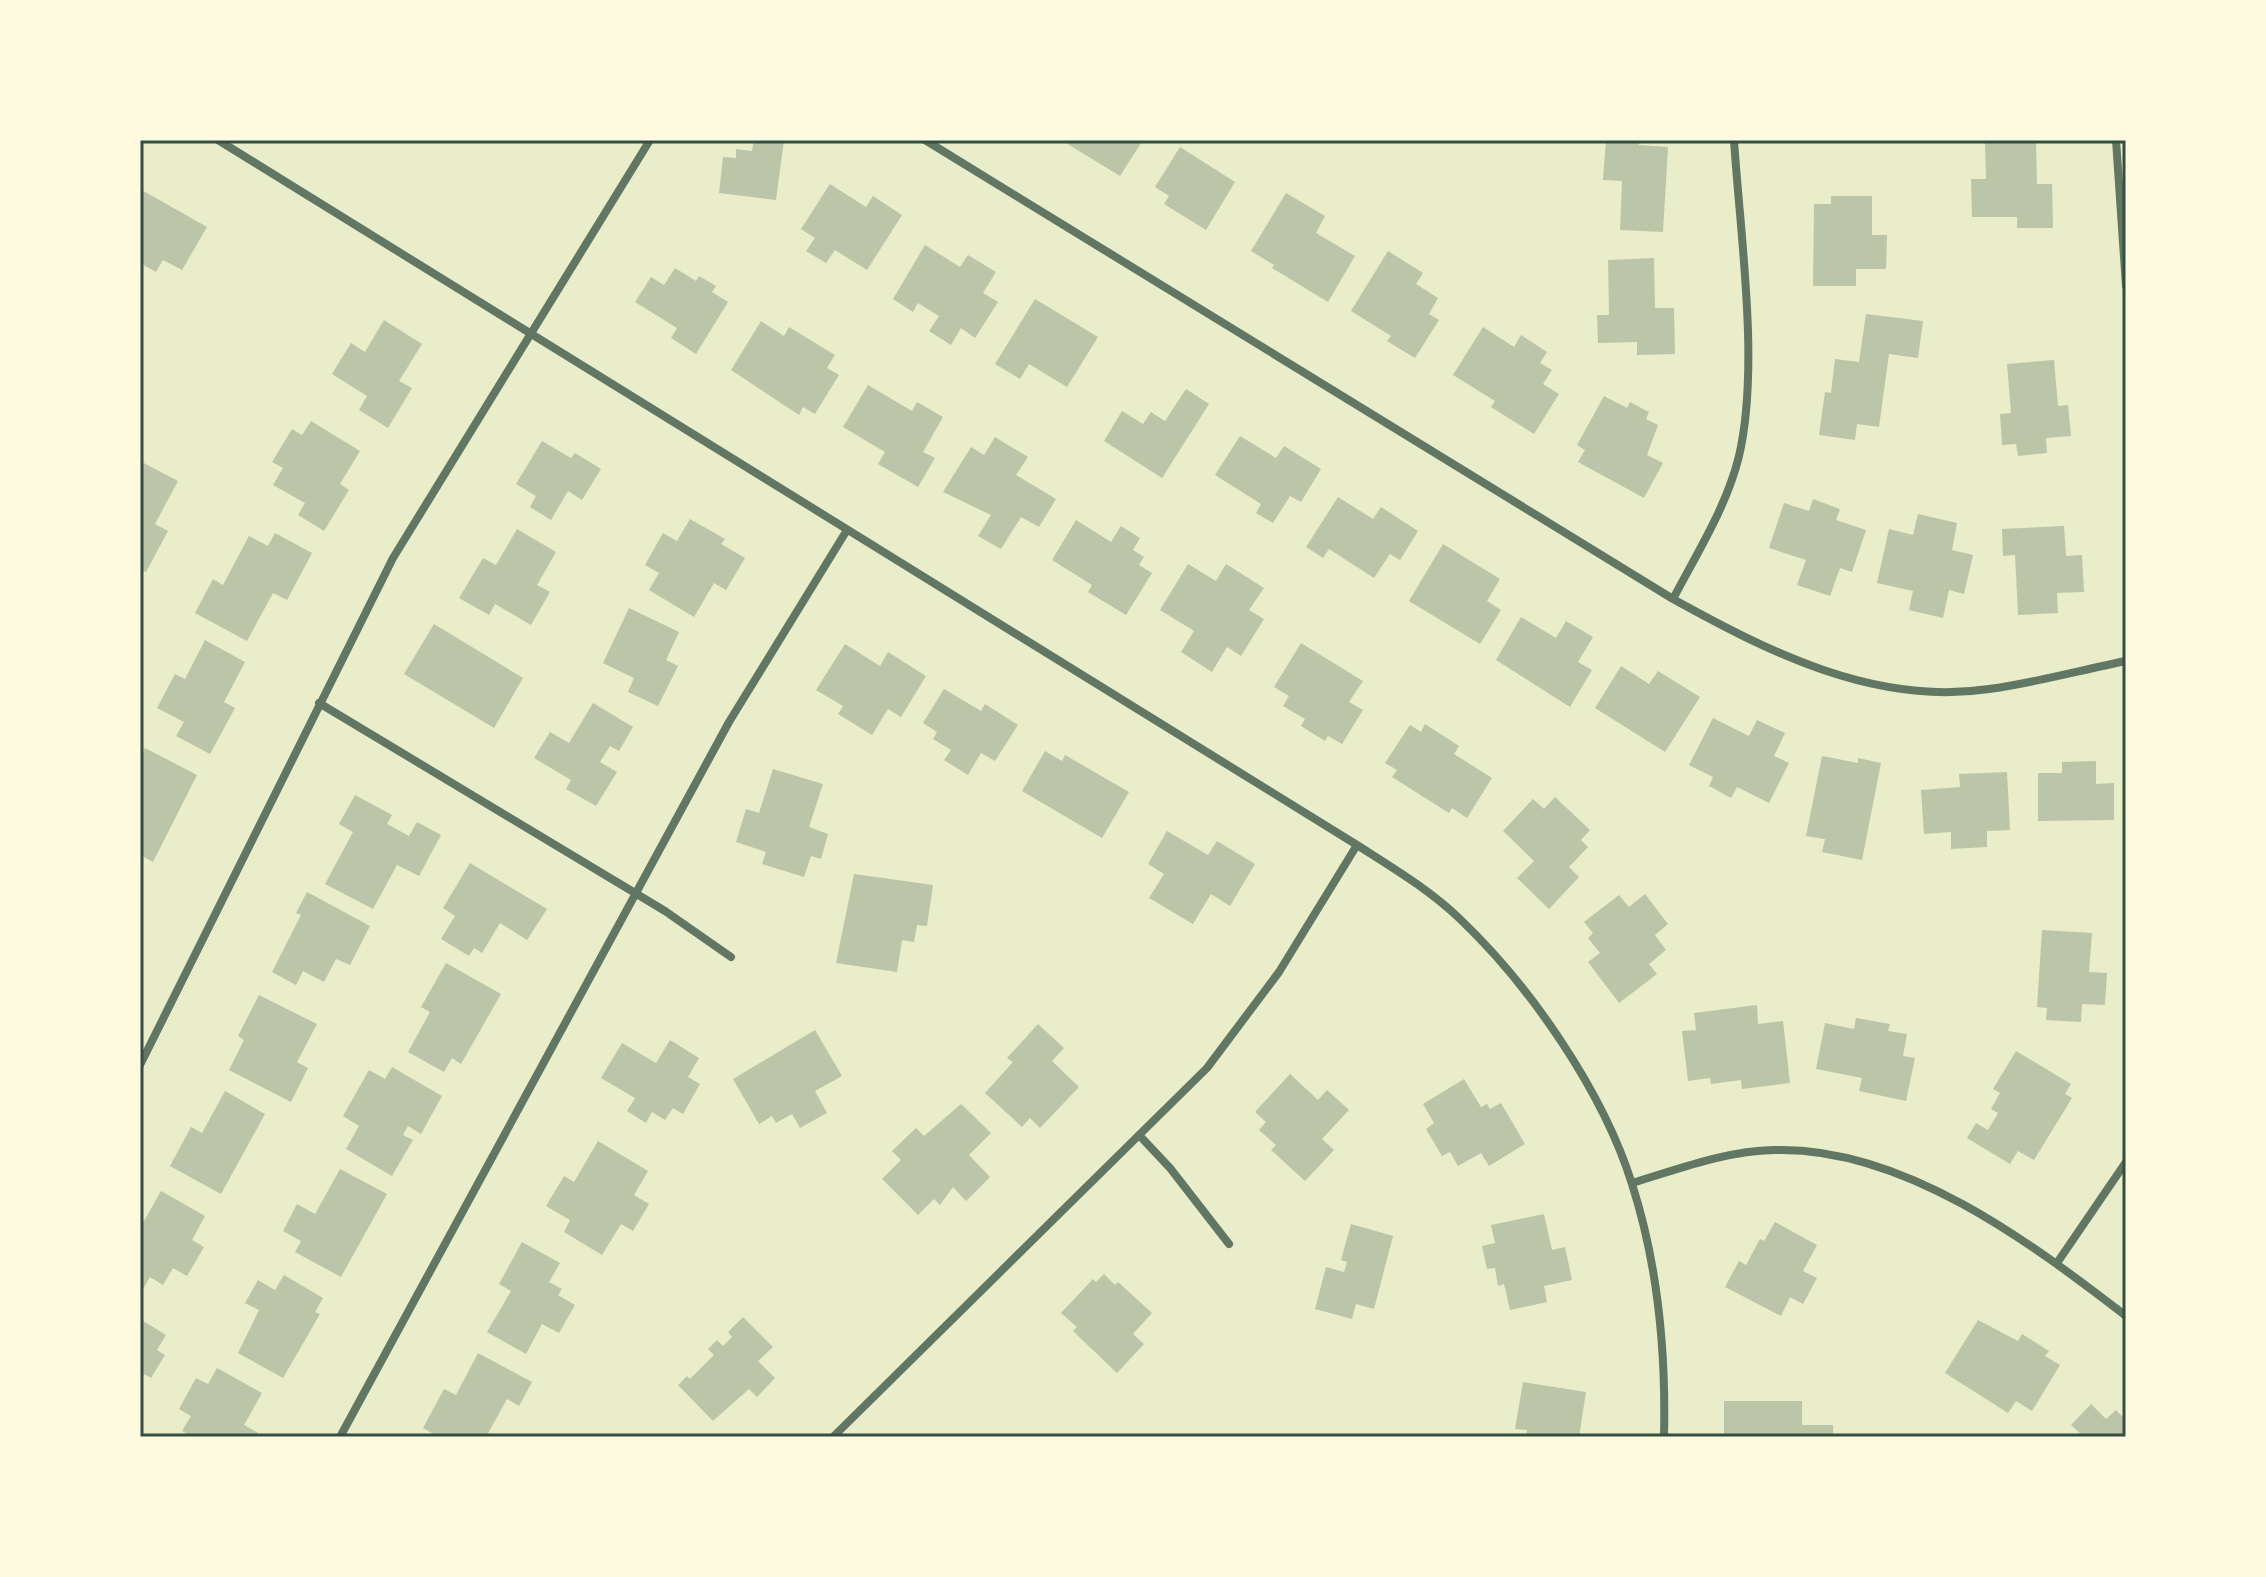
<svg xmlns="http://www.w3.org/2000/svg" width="2266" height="1577" font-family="'Zilla Slab',serif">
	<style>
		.building { fill: #bcc5a7 }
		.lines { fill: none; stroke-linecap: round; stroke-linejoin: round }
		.minor { stroke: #617663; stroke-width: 8 }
		.neatline { fill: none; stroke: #344e41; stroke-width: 3 }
	</style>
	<rect width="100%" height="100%" fill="#e9edc9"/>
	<!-- building -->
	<path class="building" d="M754 140H784L776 200 719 193 723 157 736 158V149L752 151Z
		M1061 140H1143L1120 176Z
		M1606 140H1639V145L1668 147 1663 232 1620 230 1622 181 1603 180Z
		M1985 142H2036L2037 184H2052L2053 228H2017V217H1972L1971 179H1986Z
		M1180 147 1235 182 1206 230 1164 204 1169 196 1155 187Z
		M830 184 866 207 873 196 902 215 867 270 835 250 826 263 806 251 815 238 801 229Z
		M140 189 207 227 182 270 163 260 156 272 140 263Z
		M1286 193 1325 216 1316 233 1355 256 1328 302 1272 268 1274 265 1251 251Z
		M1831 196H1872V235H1887L1886 269H1856V286H1813L1814 204H1831Z
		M925 245 960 267 968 255 996 272 983 293 998 302 975 338 961 328 951 345 929 331 939 316 918 303 913 312 893 299Z
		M1388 251 1423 273 1416 284 1438 298 1429 314 1439 320 1415 358 1387 341 1391 336 1351 311Z
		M1654 258 1655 308H1674L1675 354 1637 355V342L1598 343 1597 315H1609L1608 260Z
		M675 268 696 281 699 276 716 286 712 292 728 302 696 354 671 338 677 328 635 302 651 277 664 285Z
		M1035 299 1098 337 1067 387 1029 364 1020 379 995 364Z
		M1866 314 1923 321 1918 358 1889 354 1879 427 1857 424 1855 440 1819 435 1825 392 1831 393 1835 359 1859 362Z
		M384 320 422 344 399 381 412 388 388 428 359 410 367 396 332 374 351 343 365 352Z
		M761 321 784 336 789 327 835 355 827 368 839 375 815 414 803 407 799 415 731 370Z
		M1483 327 1514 347 1521 335 1547 352 1540 363 1552 370 1543 384 1559 394 1534 434 1491 407 1495 401 1453 375Z
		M2054 360 2058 406 2068 405 2071 436 2046 438 2047 453 2018 456 2016 444 2002 445 2000 414 2011 413 2007 364Z
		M868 385 912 411 917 402 943 417 923 452 935 458 918 487 878 464 885 452 843 427Z
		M1186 389 1209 404 1162 478 1104 441 1122 411 1143 424 1151 412 1165 421Z
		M1604 396 1627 408 1630 402 1649 412 1646 419 1658 425 1647 455 1663 463 1644 498 1578 462 1585 450 1577 445Z
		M311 421 360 451 340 484 349 490 324 531 298 515 305 503 273 485 283 468 272 462 292 429 302 435Z
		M1240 436 1276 458 1284 446 1321 469 1301 502 1290 496 1273 523 1256 513 1261 504 1215 475Z
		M995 437 1028 457 1016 475 1056 499 1039 527 1021 517 1001 549 978 536 991 515 943 492 971 447 984 455Z
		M542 441 571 458 575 453 601 469 582 500 568 491 551 520 530 507 536 496 516 484Z
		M140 461 178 481 155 524 168 531 146 572 140 569Z
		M1338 497 1373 519 1381 507 1418 531 1400 560 1390 554 1374 578 1329 549 1323 558 1306 547Z
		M1813 499 1840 509 1836 520 1866 530 1852 572 1840 568 1830 596 1797 585 1806 560 1769 548 1784 503 1809 511Z
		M1918 514 1957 523 1952 550 1973 555 1964 594 1949 590 1943 618 1909 610 1913 591 1877 583 1889 529 1913 535Z
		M690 519 725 539 721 544 745 558 726 590 714 583 694 617 649 590 659 573 645 565 663 533 677 541Z
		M1076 520 1111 542 1121 526 1140 538 1133 550 1144 557 1139 565 1152 573 1126 615 1088 592 1092 585 1052 560Z
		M2064 526 2066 556 2082 555 2084 592 2057 593 2058 613 2018 615 2015 555 2003 556 2002 529Z
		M517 529 556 552 537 585 550 592 531 625 495 604 489 615 459 598 483 558 496 565Z
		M275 533 312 553 287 600 273 593 247 641 195 613 213 579 223 585 249 536 268 546Z
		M1443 544 1500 579 1487 601 1501 610 1480 644 1409 601Z
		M1188 564 1216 581 1226 564 1264 588 1249 610 1264 619 1241 656 1227 647 1212 672 1181 652 1194 631 1160 610Z
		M629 608 679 632 666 660 678 666 658 706 628 692 634 678 603 663Z
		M1521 617 1556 638 1566 621 1593 637 1578 662 1592 670 1570 707 1496 660Z
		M434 624 523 678 494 728 404 674Z
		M205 640 245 662 224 702 235 708 210 754 176 736 184 722 157 708 175 674 185 679Z
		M1301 643 1363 681 1349 702 1363 710 1342 744 1328 736 1325 741 1301 726 1305 719 1283 706 1289 696 1274 687Z
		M845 644 880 666 888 652 926 676 901 717 888 709 872 735 838 714 843 706 816 690Z
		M1621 666 1649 684 1658 671 1700 697 1665 752 1595 708Z
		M944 689 981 711 985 704 1018 725 995 761 981 753 968 775 944 760 951 750 933 739 937 732 923 723Z
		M593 703 633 727 619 751 610 746 600 762 617 772 596 806 566 789 571 780 534 758 550 732 569 743Z
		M1713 718 1749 736 1757 720 1785 733 1774 756 1789 763 1769 803 1737 787 1731 798 1709 786 1713 777 1689 765Z
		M1425 724 1459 746 1454 754 1492 778 1467 818 1452 808 1449 813 1392 777 1397 770 1385 763 1410 725 1421 732Z
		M145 748 197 775 153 862 140 855V757Z
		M1045 751 1062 761 1065 755 1129 792 1102 838 1022 791Z
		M1822 756 1858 763V758L1881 763 1862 860 1822 852 1825 839 1806 836Z
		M2096 761V784L2114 783V820L2038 821V773H2062V762Z
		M773 769 823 784 809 827 828 834 821 859 811 856 804 877 762 864 766 852 736 842 746 809 759 813Z
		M2007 772 2010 830 1987 831V847L1951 849V832L1924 834 1921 790 1960 787 1959 774Z
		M355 795 392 815 387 824 409 836 417 822 441 835 419 876 397 865 373 909 325 884 353 832 339 824Z
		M1555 797 1590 830 1581 840 1588 847 1569 867 1579 877 1549 909 1517 878 1534 861 1503 831 1533 799 1544 809Z
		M1167 831 1208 855 1217 841 1255 864 1230 906 1211 894 1193 924 1149 898 1164 874 1148 864Z
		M470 863 547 909 527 940 500 923 482 953 474 948 469 956 441 939 455 916 443 908Z
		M854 874 933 885 927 926 917 925 914 942 902 940 897 972 836 963Z
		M307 892 370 926 350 965 336 959 324 982 303 971 296 985 272 972 301 915 296 913Z
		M1645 894 1668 924 1655 935 1666 950 1649 964 1657 974 1619 1003 1588 962 1600 953 1588 938 1593 933 1584 922 1619 895 1629 907Z
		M2042 930 2092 933 2089 972 2107 973 2105 1005 2082 1004 2081 1022 2046 1020 2047 1008 2037 1007Z
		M446 963 501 994 461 1064 452 1058 444 1072 408 1052 430 1012 421 1007Z
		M259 995 317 1024 297 1062 308 1068 291 1102 229 1070 244 1040 238 1036Z
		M1757 1005 1758 1024 1783 1021 1790 1083 1742 1089 1741 1080 1711 1084 1710 1078 1688 1081 1682 1031 1696 1030 1694 1013Z
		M1856 1018 1890 1024 1888 1031 1907 1034 1903 1056 1915 1058 1906 1101 1859 1091 1862 1078 1816 1069 1825 1023 1854 1029Z
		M1038 1024 1064 1048 1052 1061 1079 1087 1040 1128 1030 1118 1022 1127 985 1093 1013 1062 1007 1058Z
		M815 1030 842 1076 815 1091 827 1113 800 1128 792 1114 776 1123 772 1116 759 1124 733 1079Z
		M670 1040 699 1058 688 1077 700 1084 683 1114 673 1108 665 1120 652 1112 646 1123 627 1111 635 1098 601 1078 622 1043 656 1063Z
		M2016 1051 2071 1084 2065 1094 2072 1098 2034 1160 2018 1151 2010 1164 1967 1138 1976 1123 1988 1130 1998 1113 1991 1109 2000 1093 1993 1089Z
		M392 1067 442 1096 421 1134 408 1126 403 1135 413 1140 392 1176 346 1149 359 1126 343 1116 369 1070 385 1079Z
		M1290 1074 1318 1100 1327 1090 1349 1110 1322 1139 1334 1150 1305 1181 1271 1150 1276 1145 1259 1130 1266 1122 1255 1112Z
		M1464 1079 1481 1107 1487 1104 1490 1109 1501 1103 1525 1144 1489 1166 1481 1153 1458 1166 1450 1152 1442 1156 1426 1129 1434 1123 1423 1104Z
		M225 1091 265 1114 221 1194 170 1166 191 1127 202 1133Z
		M961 1104 991 1133 969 1155 990 1177 966 1201 953 1187 940 1205 934 1199 918 1215 882 1179 901 1160 892 1151 916 1128 924 1136Z
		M598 1141 648 1171 634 1195 649 1204 633 1231 621 1224 602 1255 564 1232 570 1220 546 1206 564 1176 574 1182Z
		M340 1169 387 1194 341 1277 295 1252 301 1241 283 1231 297 1204 315 1214Z
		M161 1191 205 1216 192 1240 204 1247 187 1276 173 1268 163 1285 150 1277 143 1289 140 1287V1228Z
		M1544 1214 1552 1250 1565 1247 1572 1280 1544 1286 1547 1302 1510 1310 1504 1284 1498 1286 1495 1268 1487 1269 1482 1246 1495 1243 1491 1225Z
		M1775 1222 1817 1245 1803 1271 1817 1278 1803 1304 1790 1297 1781 1316 1725 1287 1739 1261 1746 1265 1760 1239 1764 1241Z
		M1351 1224 1393 1236 1374 1309 1356 1304 1352 1319 1315 1309 1326 1267 1344 1272 1347 1262 1341 1260Z
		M522 1242 560 1263 549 1282 562 1289 558 1295 575 1305 559 1333 542 1324 526 1354 487 1332 511 1291 499 1284Z
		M1104 1274 1115 1285 1118 1282 1152 1313 1133 1334 1144 1344 1117 1373 1073 1331 1077 1327 1061 1313 1093 1279 1096 1282Z
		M284 1275 323 1298 315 1312 320 1314 283 1378 238 1353 259 1310 245 1303 258 1280 275 1290Z
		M743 1317 773 1347 758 1361 775 1378 757 1397 749 1389 713 1421 678 1385 687 1376 690 1379 714 1355 708 1349 717 1340 723 1346 732 1337 728 1332Z
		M140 1319 166 1335 157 1350 165 1355 151 1378 144 1374 140 1380Z
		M1978 1320 2018 1341 2022 1334 2049 1351 2045 1356 2060 1365 2032 1411 2016 1401 2008 1413 1945 1373Z
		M478 1353 532 1382 519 1406 507 1399 486 1437H439L423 1428 444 1389 456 1395Z
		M217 1368 262 1393 244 1425 258 1433 256 1437H193L182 1431 191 1416 179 1409 196 1378 208 1384Z
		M1523 1382 1586 1392 1579 1437H1526L1527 1430 1515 1429Z
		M1724 1401H1802V1425H1833V1437H1724Z
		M2091 1404 2106 1419 2116 1410 2126 1420V1437H2076L2080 1433 2071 1425Z"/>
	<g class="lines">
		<!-- minor -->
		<path class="minor" d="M218 140 1357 845C1393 868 1430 890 1461 920 1530 986 1603 1091 1632 1184 1658 1265 1666 1353 1664 1437
			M925 140 1673 599C1769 652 1875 706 1989 689 2035 683 2081 670 2126 661
			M2116 140 2126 286
			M1673 599C1697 553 1727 506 1739 456 1760 366 1740 234 1734 140
			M319 703 665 911 731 957
			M140 1065 393 558 650 140
			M1139 1135 1170 1168 1229 1244
			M1632 1183C1679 1169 1725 1151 1774 1150 1902 1146 2030 1242 2126 1316
			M2057 1263 2126 1162
			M340 1437 729 722 847 530
			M833 1437 1207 1068 1279 972 1357 845"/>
	</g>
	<!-- border -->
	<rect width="2266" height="1577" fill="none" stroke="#fefae0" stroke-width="284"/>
	<rect x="142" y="142" width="1982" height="1293" class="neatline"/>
</svg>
